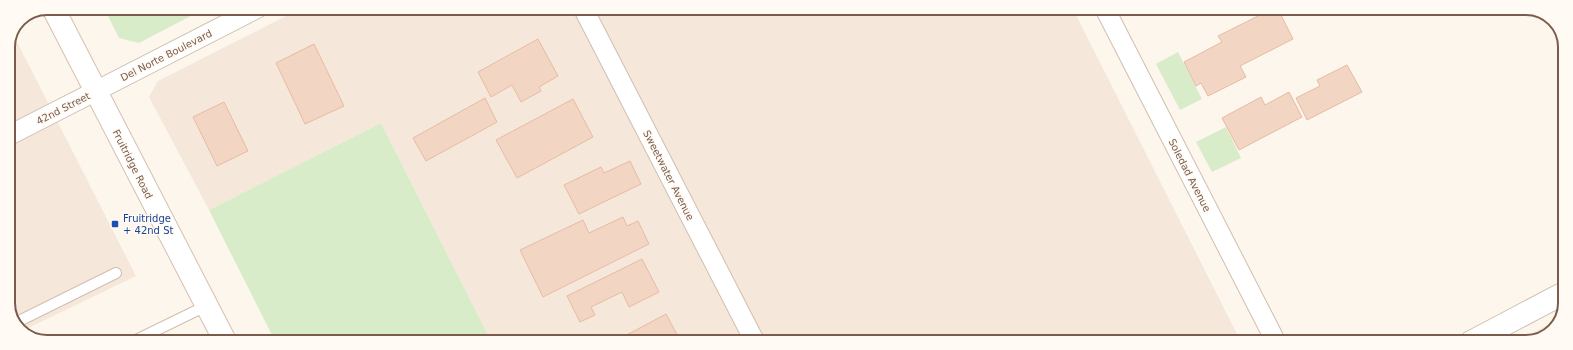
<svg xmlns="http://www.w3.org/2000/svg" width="1573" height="350" font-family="'DejaVu Sans',sans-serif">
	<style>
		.residential { fill: #f5e8da }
		.green { fill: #d8ecc9 }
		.building { fill: #f3d5c3; stroke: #e6bba3 }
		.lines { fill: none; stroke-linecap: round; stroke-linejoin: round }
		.service-casing { stroke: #d1beb0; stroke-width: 12 }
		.minor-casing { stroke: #d1beb0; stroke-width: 21 }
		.tertiary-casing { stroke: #d1beb0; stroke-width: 24 }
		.secondary-casing { stroke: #d6c0b0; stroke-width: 24 }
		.service { stroke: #fff; stroke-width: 10 }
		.minor { stroke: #fff; stroke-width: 19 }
		.tertiary { stroke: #fff; stroke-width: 22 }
		.secondary { stroke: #fff; stroke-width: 22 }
		.transit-dot { fill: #1a4fb4; stroke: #fffaf3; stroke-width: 1.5 }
		.labels { text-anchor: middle; stroke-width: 3; stroke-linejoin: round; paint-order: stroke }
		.street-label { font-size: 10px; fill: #7a5c4d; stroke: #fffaf3 }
		.transit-label { font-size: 10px; fill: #164399; stroke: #fffaf3; text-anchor: start }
		.rim { fill: none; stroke: #7a5c4d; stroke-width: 2 }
	</style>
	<rect width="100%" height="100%" fill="#fdf6ec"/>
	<!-- residential -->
	<path class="residential" d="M302 8 1073 9 1241 342 491 341 381 123 209 210 149 97 158 81Z
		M13 34 136 276 22 331 18 329 8 308V47Z
		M1559 319 1550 334 1526 342H1515Z"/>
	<!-- green -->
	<path class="green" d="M104 8H206L139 43 119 38Z
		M1178 52 1202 99 1180 110 1156 64Z
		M381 123 491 341H275L209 210Z
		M1226 127 1241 158 1212 172 1196 142Z"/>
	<!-- building -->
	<path class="building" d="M1272 9H1278L1293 39 1240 66 1246 77 1208 96 1201 83 1196 86 1184 62 1222 42 1218 36Z
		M538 39 558 76 539 87 541 91 521 102 512 85 491 97 478 72Z
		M314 44 344 106 305 124 276 63Z
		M1347 65 1362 92 1307 120 1296 98 1320 86 1317 80Z
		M1289 92 1302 117 1239 150 1222 118 1261 97 1265 105Z
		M485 98 497 122 426 161 413 138Z
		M573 99 593 137 517 178 496 140Z
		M224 102 248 151 217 166 193 117Z
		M630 161 641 184 579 214 564 185 601 167 604 173Z
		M623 217 627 226 638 221 649 244 543 297 520 250 583 220 589 233Z
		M642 259 659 292 629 307 622 292 591 307 595 315 580 322 567 296Z
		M666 314 681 342H623L621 338Z"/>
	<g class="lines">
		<defs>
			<path id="service" d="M15 323 116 273
				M134 341 206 306"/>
			<path id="minor" d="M583 8 755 342
				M1105 9 1276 342
				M8 136 258 8"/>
			<path id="tertiary" d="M1471 342 1564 293"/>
			<path id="secondary" d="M53 8 225 341"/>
		</defs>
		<!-- service casing -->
		<use href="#service" class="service-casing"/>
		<!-- minor casing -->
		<use href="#minor" class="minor-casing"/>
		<!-- tertiary casing -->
		<use href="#tertiary" class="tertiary-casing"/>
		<!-- secondary casing -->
		<use href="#secondary" class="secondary-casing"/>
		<!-- service -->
		<use href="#service" class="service"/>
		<!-- minor -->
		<use href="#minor" class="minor"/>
		<!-- tertiary -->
		<use href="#tertiary" class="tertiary"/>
		<!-- secondary -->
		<use href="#secondary" class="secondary"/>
	</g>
	<!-- markers -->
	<rect class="transit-dot" x="111" y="220" width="8" height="8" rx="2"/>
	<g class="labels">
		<!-- street labels -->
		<g class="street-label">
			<text transform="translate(166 55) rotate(-27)" y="4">Del Norte Boulevard</text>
			<text transform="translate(63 108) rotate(-27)" y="4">42nd Street</text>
			<text transform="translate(133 164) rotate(63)" y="4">Fruitridge Road</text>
			<text transform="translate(669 175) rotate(63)" y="4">Sweetwater Avenue</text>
			<text transform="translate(1190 175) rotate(63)" y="4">Soledad Avenue</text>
		</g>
		<!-- transit labels -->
		<g class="transit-label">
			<text x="123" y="222">Fruitridge<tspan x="123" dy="12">+ 42nd St</tspan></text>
		</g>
	</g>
	<!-- crop -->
	<path d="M0 0H1573V350H0ZM47 15H1526A32 32 0 0 1 1558 47V303A32 32 0 0 1 1526 335H47A32 32 0 0 1 15 303V47A32 32 0 0 1 47 15Z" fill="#fffaf3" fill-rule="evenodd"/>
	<path class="rim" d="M47 15H1526A32 32 0 0 1 1558 47V303A32 32 0 0 1 1526 335H47A32 32 0 0 1 15 303V47A32 32 0 0 1 47 15Z"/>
</svg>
